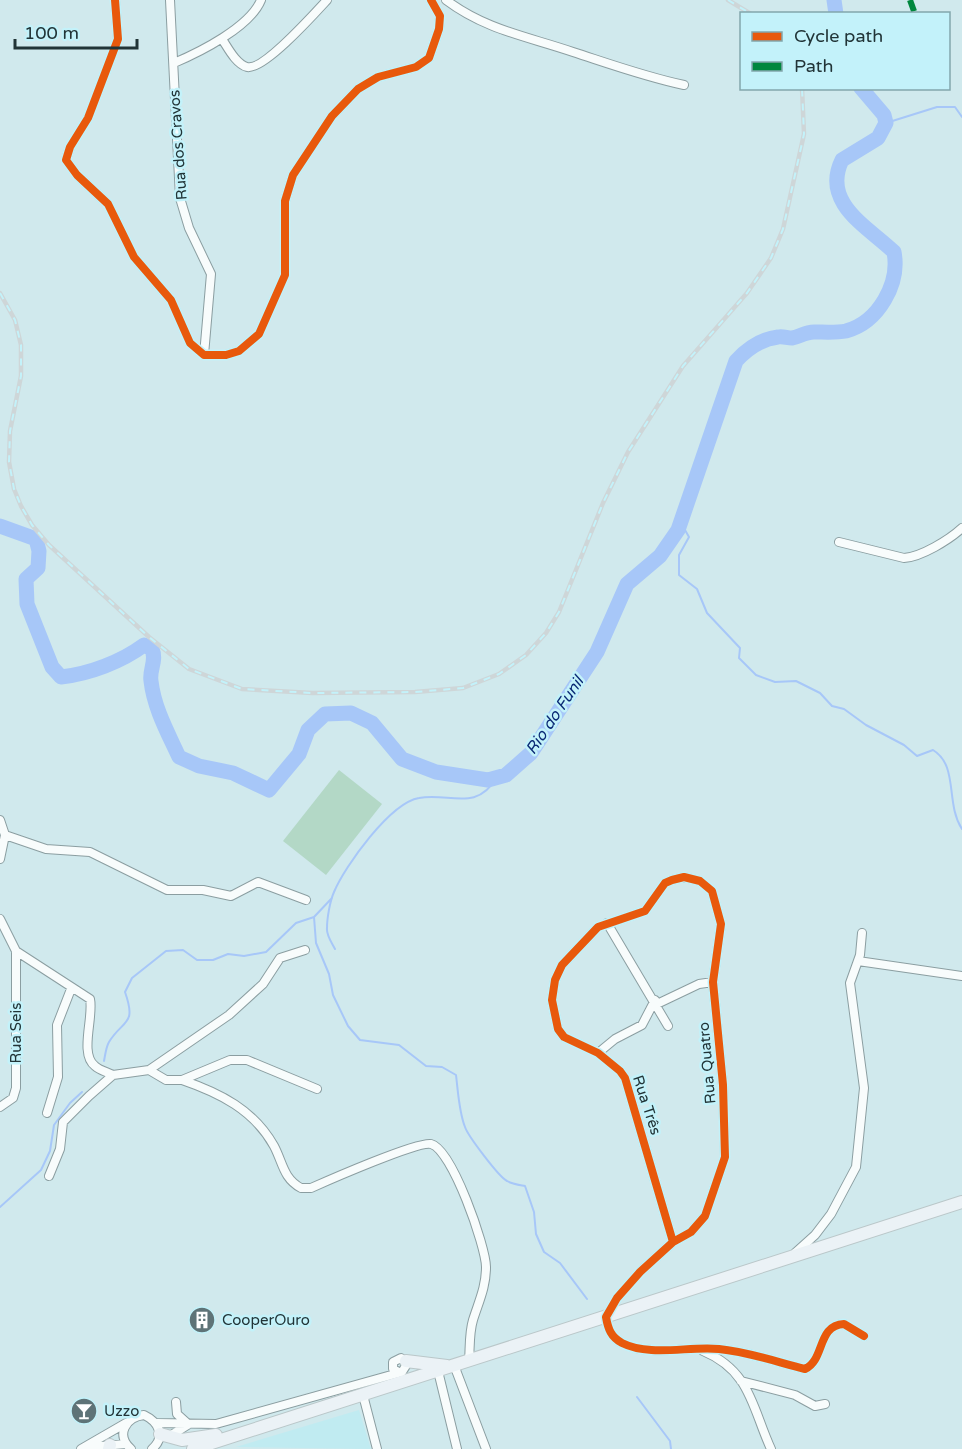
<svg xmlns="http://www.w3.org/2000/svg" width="962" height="1449" font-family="'Varela Round',sans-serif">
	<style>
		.built { fill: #c0ebf1 }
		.green { fill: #b3d8c6 }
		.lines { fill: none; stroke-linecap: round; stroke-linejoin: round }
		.stream { stroke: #a7c7f8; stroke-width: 2 }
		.river { stroke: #a7c7f8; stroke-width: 15 }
		.minor-casing { stroke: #8b9ea1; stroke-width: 10 }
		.primary-casing { stroke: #bac7c9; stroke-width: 14 }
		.minor { stroke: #f8fcfc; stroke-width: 8 }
		.primary { stroke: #ebf2f6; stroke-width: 12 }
		.rail-casing { stroke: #ced6d8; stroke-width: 4.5 }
		.rail { stroke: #c3f2fa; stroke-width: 2; stroke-dasharray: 7; stroke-linecap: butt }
		.quiet { stroke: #00873e; stroke-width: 6; stroke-dasharray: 12 6; stroke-linecap: butt }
		.cycleway-casing { stroke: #c3f2fa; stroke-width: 11 }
		.cycleway { stroke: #e8590c; stroke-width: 8 }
		.labels { text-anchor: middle; stroke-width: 5; stroke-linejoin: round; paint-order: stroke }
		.street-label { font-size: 15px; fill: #213437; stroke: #c3f2fa }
		.poi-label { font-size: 15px; fill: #213437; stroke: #c3f2fa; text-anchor: start }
		.water-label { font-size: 16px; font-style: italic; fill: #0b2b76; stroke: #c3f2fa }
	</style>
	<rect width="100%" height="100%" fill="#d0e9ed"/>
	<!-- built -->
	<path class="built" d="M359 1410 371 1449 236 1447Z"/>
	<!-- green -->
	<path class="green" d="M339 770 382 804 326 875 283 841Z"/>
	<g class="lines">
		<!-- stream -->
		<path class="stream" d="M886 123 937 107H955L962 117
			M681 523 689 537 679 555V575L697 589 707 613 740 648 739 658 756 675 775 682 796 681 820 693 832 706 844 709 866 725 904 745 917 756 933 750C959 766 945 803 962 829
			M314 917 316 943 329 974 333 995 348 1026 360 1040 399 1045 426 1066 442 1067 456 1075C458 1091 459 1112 465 1127 468 1136 499 1177 507 1181 512 1184 520 1185 525 1186L534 1212 536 1234 544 1252 560 1263 587 1299
			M335 949C332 943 326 935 327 928 327 918 330 901 334 892 345 866 390 803 419 798 449 792 476 813 497 777
			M104 1061C105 1056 106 1047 109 1042 123 1019 137 1026 125 992L132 978 166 951 183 950 197 960H213L228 954 244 956 266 952 296 923 314 917 332 898
			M0 1207 41 1170 50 1151 54 1125 70 1103 82 1092
			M637 1397 670 1441 671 1449"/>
		<!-- river -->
		<path class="river" d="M834 0 836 14
			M0 526 36 539 39 551 38 568 26 579 27 604 52 667 61 677C89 674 121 662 144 645L152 649C157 661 149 670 151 681 154 708 168 733 179 757L199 766 233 773 269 790 299 754 308 730 325 714 351 713 372 723 402 759 436 772 488 780 506 775 531 753 597 652 627 584 660 556 678 530 736 361C747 349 761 339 778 337 783 336 787 338 792 338 799 337 805 332 814 332 824 332 836 333 846 331 879 322 900 283 894 252 868 227 821 203 842 160L878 138 886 123 884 115 861 88"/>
		<defs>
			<path id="minor" d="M115 0 118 39 88 118 70 147 66 160 77 175 108 204 134 257 171 300 190 343 204 355H226L239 351 259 334 285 275V201L293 175 332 116 358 89 378 77 416 67 429 58 439 29 440 16 431 0
				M170 0 180 198 189 228 211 274 204 355
				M446 0C486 30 526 36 573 52 610 64 646 77 684 85
				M222 39C228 48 236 64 247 67 263 71 315 13 327 0
				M174 63C200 52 250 27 261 0
				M839 542 904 558C921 557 949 540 962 528
				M0 820 5 835 0 859
				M5 835 46 849 90 852 167 890H203L231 896 258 882 306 900
				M0 919 16 951 90 999C94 1017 79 1054 95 1066 99 1070 107 1072 113 1075
				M607 923 668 1026
				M858 961 962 976
				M657 1004 699 984 713 982
				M598 1053 615 1039 642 1025 655 1000
				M149 1070 166 1080H182L230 1060H247L317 1089
				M182 1080C220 1093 254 1110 274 1146 283 1163 283 1178 301 1188H311C329 1180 418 1141 431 1144 452 1149 486 1247 486 1267 486 1287 479 1301 473 1320 469 1333 470 1348 469 1361
				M0 1107 13 1098 16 1088V951
				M47 1113 58 1077 57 1025 71 989
				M49 1176 60 1149 63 1122 89 1096 113 1075 149 1070 229 1015 263 984 280 958 305 950
				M673 1242 625 1078 620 1071 598 1053 564 1037 558 1029 552 1000 555 980 562 965 598 927 645 911 665 883 672 880 684 877 700 881 712 891 721 924 713 982 723 1085 725 1157 705 1216 691 1232 673 1242 640 1272 617 1298 606 1317C608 1329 611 1337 622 1343 650 1357 688 1346 719 1349 749 1352 777 1362 805 1369 825 1360 817 1325 844 1324L864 1336
				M795 1253 815 1235 831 1214 856 1167 864 1088 850 983 860 955 862 933
				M703 1351C751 1371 752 1408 771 1449
				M454 1365 486 1449
				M438 1371 457 1449
				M741 1381 795 1395 815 1406 825 1404
				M363 1395 377 1449
				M176 1402 177 1414 187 1423
				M157 1423 216 1424 402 1372 407 1364 401 1358 393 1362V1369L399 1372
				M170 1436 189 1424
				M89 1447 126 1444
				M81 1449 126 1423
				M131 1449C115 1435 126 1417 144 1415 159 1422 166 1437 152 1449"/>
			<path id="primary" d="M406 1361 447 1366
				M160 1434 182 1440 216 1435
				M109 1449 110 1445
				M193 1449 962 1202"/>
		</defs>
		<!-- minor casing -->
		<use href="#minor" class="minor-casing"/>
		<!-- primary casing -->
		<use href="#primary" class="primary-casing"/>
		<!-- minor -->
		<use href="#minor" class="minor"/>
		<!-- primary -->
		<use href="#primary" class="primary"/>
		<defs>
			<path id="rail" d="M728 0 751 14
				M0 293 15 320 21 345V376L10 431 9 462 14 489 21 506 32 525 49 545 149 637 189 669 242 689 312 693 415 692 463 688 499 674 526 655 546 633 559 612 603 503 628 452 683 366 747 293 771 258 783 229 804 134 802 88"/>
		</defs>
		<!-- rail casing -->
		<use href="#rail" class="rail-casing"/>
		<!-- rail -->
		<use href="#rail" class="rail"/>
		<!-- quiet -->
		<path class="quiet" d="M910 0 915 14"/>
		<defs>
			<path id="cycleway" d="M115 0 118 39 88 118 70 147 66 160 77 175 108 204 134 257 171 300 190 343 204 355H226L239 351 259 334 285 275V201L293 175 332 116 358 89 378 77 416 67 429 58 439 29 440 16 431 0
				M673 1242 625 1078 620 1071 598 1053 564 1037 558 1029 552 1000 555 980 562 965 598 927 645 911 665 883 672 880 684 877 700 881 712 891 721 924 713 982 723 1085 725 1157 705 1216 691 1232 673 1242 640 1272 617 1298 606 1317C608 1329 611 1337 622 1343 650 1357 688 1346 719 1349 749 1352 777 1362 805 1369 825 1360 817 1325 844 1324L864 1336"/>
		</defs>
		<!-- cycleway casing -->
		<use href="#cycleway" class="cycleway-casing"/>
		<!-- cycleway -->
		<use href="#cycleway" class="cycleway"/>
	</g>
	<!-- icons -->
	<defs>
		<symbol id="building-disc" viewBox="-11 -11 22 22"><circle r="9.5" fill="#5e7377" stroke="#c3f2fa"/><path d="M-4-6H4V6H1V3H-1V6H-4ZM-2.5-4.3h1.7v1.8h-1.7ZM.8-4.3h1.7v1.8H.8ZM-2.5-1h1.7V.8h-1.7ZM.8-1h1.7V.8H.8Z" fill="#fff"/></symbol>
		<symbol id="bar-disc" viewBox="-11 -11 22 22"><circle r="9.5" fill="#5e7377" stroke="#c3f2fa"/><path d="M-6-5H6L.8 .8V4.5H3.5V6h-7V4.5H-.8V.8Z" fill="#fff"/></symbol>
	</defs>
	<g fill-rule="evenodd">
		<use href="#building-disc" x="187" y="1305" width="30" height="30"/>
		<use href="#bar-disc" x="69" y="1396" width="30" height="30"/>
	</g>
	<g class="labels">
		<!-- street labels -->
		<g class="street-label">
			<text transform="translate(178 145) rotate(-94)" y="5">Rua dos Cravos</text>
			<text transform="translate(16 1033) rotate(-90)" y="5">Rua Seis</text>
			<text transform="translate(707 1063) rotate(-95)" y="5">Rua Quatro</text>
			<text transform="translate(647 1105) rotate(72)" y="5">Rua Três</text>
		</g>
		<!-- poi labels -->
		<g class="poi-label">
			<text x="222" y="1325">CooperOuro</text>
			<text x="104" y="1416">Uzzo</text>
		</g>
		<!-- water labels -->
		<g class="water-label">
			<text transform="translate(554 715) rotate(-56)" y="6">Rio do Funil</text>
		</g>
	</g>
	<!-- legend -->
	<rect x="740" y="12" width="210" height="78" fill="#c3f2fa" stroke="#82a6ac" stroke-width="1.5"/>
	<rect x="752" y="32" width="30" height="9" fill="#e8590c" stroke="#82a6ac" stroke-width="1.5"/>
	<text x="794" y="42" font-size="18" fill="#213437">Cycle path</text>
	<rect x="752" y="62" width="30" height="9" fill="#00873e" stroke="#82a6ac" stroke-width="1.5"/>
	<text x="794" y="72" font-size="18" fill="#213437">Path</text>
	<!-- scale -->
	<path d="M15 39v9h122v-9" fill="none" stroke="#213437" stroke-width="3"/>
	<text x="24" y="39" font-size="18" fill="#213437" stroke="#c3f2fa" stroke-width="4.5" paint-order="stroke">100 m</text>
</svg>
